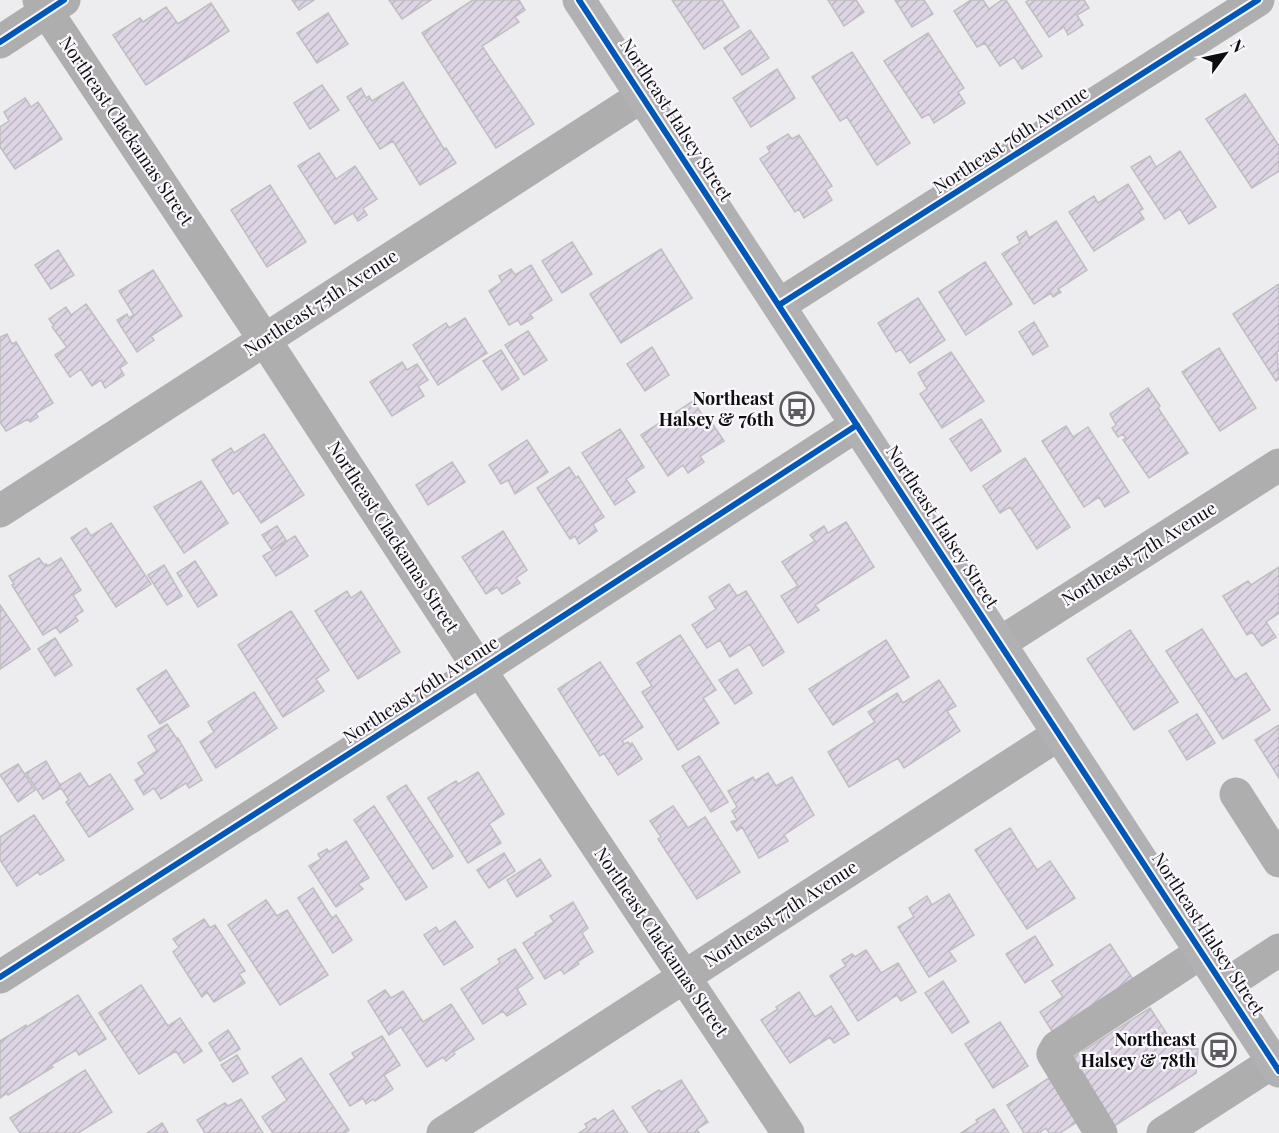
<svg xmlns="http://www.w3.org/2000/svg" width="1279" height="1133" font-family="'Playfair Display',serif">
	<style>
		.building { fill: url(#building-hatch); stroke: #bfbec0; stroke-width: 1.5 }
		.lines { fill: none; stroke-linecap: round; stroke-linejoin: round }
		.minor { stroke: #aeaeae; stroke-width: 33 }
		.major { stroke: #b1b0b2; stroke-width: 33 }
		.cycleway-casing { stroke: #faf8fc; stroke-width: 10 }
		.cycleway { stroke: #0057b8; stroke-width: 6 }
		.labels { text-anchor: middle; stroke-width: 4.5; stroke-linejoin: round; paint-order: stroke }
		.street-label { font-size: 18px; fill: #0e0d0f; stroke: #faf8fc }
		.poi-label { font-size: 18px; font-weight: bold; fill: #0e0d0f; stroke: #faf8fc; text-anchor: end }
	</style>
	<defs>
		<pattern id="building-hatch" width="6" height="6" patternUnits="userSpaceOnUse" patternTransform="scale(1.5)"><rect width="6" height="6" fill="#ddd5e4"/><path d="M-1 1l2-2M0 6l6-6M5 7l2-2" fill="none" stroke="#bcb6c2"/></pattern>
	</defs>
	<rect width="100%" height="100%" fill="#edecee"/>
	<!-- building -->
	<path class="building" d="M292 0H314L299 10Z
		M389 0H431L402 19Z
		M473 0H519L525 10 515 17 519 22 482 46 534 124 496 148 422 33Z
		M672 0H722L739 27 704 49Z
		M828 0H856L864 12 844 26Z
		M895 0H924L933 14 912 27Z
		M971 0H983L989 9 1002 0H1006L1042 56 1022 69 1014 57 1000 66 985 43 977 47 954 11Z
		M1029 0H1084L1089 8 1077 15 1083 25 1068 35 1064 27 1049 37 1026 2Z
		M211 3 229 31 146 85 113 35 140 18 143 22 166 7 178 24Z
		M328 13 348 44 317 63 297 33Z
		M750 30 769 58 742 75 724 48Z
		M928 33 964 88 958 92 965 103 934 123 929 114 922 118 884 61Z
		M852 52 910 143 877 165 847 117 840 121 812 77Z
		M777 69 795 98 751 127 733 98Z
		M403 82 444 149 446 148 456 163 420 185 393 141 380 149 347 97 361 88 366 98 369 96 372 101Z
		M322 85 339 110 310 129 294 103Z
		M1245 94 1279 146V171L1252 188 1206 119Z
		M25 98 31 107 38 102 62 139 15 169 0 147V127L9 121 4 112Z
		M788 134 792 139 799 135 832 186 826 190 832 200 804 218 799 209 795 212 760 159 770 152 767 147Z
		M1180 151 1216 207 1189 224 1180 209 1165 219 1131 167 1150 156 1156 167Z
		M319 153 336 179 355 166 377 199 363 208 367 215 358 221 353 213 335 224 298 166Z
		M1128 184 1143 209 1139 211 1144 219 1094 251 1069 212 1094 196 1098 203Z
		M270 185 306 242 267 267 231 210Z
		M1056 221 1087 270 1058 289 1061 292 1053 297 1051 293 1034 304 1002 254 1020 243 1017 237 1026 231 1029 238Z
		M572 242 592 274 562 293 542 261Z
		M661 249 692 298 621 343 590 294Z
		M58 250 74 275 51 289 35 265Z
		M985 262 1012 304 966 335 939 292Z
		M531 265 552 300 530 314 533 318 521 325 518 320 509 325 489 291 502 282 499 276 511 269 515 275Z
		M153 270 182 316 151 336 154 340 137 352 117 320 127 314 129 318 134 315 119 291Z
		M1279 284V351L1277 352 1279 379 1276 381 1233 314Z
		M918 298 945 340 910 363 901 349 896 352 878 323Z
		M86 304 127 363 120 368 124 375 105 388 101 380 92 386 81 369 70 377 55 355 67 347 52 327 54 326 49 319 66 307 71 315Z
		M465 318 487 353 438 385 413 345 446 323 449 328Z
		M1034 322 1048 346 1033 355 1019 332Z
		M528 331 547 360 524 375 505 345Z
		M7 334 12 344 16 342 53 403 36 413 38 417 30 422 28 419 6 431 0 422V337Z
		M652 347 669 375 645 391 627 364Z
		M1219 348 1256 408 1220 431 1182 372Z
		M501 350 519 379 502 390 483 361Z
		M951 352 984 401 942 428 920 394 927 389 918 373Z
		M402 362 407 370 417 364 428 380 418 386 424 396 392 416 370 382Z
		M1148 388 1160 406 1158 408 1188 453 1149 478 1123 440 1126 438 1123 434 1118 437 1112 428 1116 425 1110 414Z
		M693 401 705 419 708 417 724 441 700 456 704 462 688 473 683 465 668 476 641 435Z
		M981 419 1001 451 971 471 950 439Z
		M1066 426 1073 437 1088 427 1129 492 1105 507 1099 497 1084 507 1042 441Z
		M620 429 644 467 626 479 635 492 615 505 582 453Z
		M264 434 304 495 261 523 239 490 233 494 212 460 231 448 234 453Z
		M527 440 548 472 515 494 508 480 501 484 489 465Z
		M1025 458 1070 527 1037 549 1010 507 1000 513 983 486Z
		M452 462 465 482 428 505 416 485Z
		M569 467 576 478 578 476 604 517 593 524 597 531 579 544 575 536 570 539 537 488Z
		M201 481 228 523 184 553 154 507Z
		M846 522 874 567 815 605 819 610 798 623 781 596 798 586 782 562 815 541 810 535 824 526 828 533Z
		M111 523 151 584 116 607 71 538 86 528 91 536Z
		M277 526 286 540 272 550 262 535Z
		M503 531 527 570 516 578 520 583 502 594 497 587 486 594 462 557Z
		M295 536 308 556 276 576 263 556Z
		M39 558 44 565 46 564 48 566 61 558 81 590 73 595 83 611 75 616 78 621 60 633 56 627 43 635 12 585 14 584 9 576Z
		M195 561 217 595 198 607 177 573Z
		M164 565 182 596 167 605 148 575Z
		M1279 567V613L1266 622 1276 637 1262 646 1252 632 1247 635 1223 596 1248 581 1251 585Z
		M729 584 737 596 746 591 784 652 763 666 750 644 730 657 720 640 707 648 692 625 716 609 709 597Z
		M347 591 351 598 361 591 400 652 358 679 315 611Z
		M0 605 30 649 0 669Z
		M291 611 329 670 316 679 324 691 283 717 238 645Z
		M1202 629 1235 680 1246 673 1270 710 1223 739 1166 651Z
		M1130 630 1178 702 1134 730 1087 659Z
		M680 635 716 690 703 698 719 723 678 750 642 692 652 686 637 663Z
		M55 638 72 665 55 676 38 649Z
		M886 640 909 677 833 725 809 689Z
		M600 662 643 727 622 741 624 744 628 742 630 745 632 743 642 759 618 775 604 753 600 756 558 689Z
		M737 669 752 693 735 704 719 680Z
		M166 670 189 706 160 724 137 689Z
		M939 680 956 706 947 711 960 731 904 768 898 758 849 787 828 752 875 722 868 712 897 693 903 703Z
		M254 692 277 728 216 768 200 742 214 732 208 722Z
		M1197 714 1215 743 1187 760 1169 731Z
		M167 724 177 739 178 738 202 780 189 788 186 783 161 799 154 788 144 795 135 780 145 774 138 763 157 751 148 736Z
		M1279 725V778L1255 740Z
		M699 756 728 802 711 812 682 766Z
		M46 761 60 785 80 773 89 787 110 774 133 809 89 837 66 802 69 800 61 788 43 799 26 773Z
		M18 764 35 790 18 802 0 775Z
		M478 772 504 814 489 824 501 843 468 863 428 798 456 781 458 784Z
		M768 773 776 786 792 777 814 815 784 835 788 841 759 858 742 827 737 831 731 822 737 820 732 811 737 807 728 791 753 777 755 781Z
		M406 785 453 856 433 869 387 797Z
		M374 806 427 887 406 900 354 820Z
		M673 806 688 828 705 817 740 872 697 899 658 839 661 837 650 821Z
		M34 815 64 860 40 875 38 872 17 886 0 860V837Z
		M1010 828 1037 870 1050 861 1075 898 1027 929 975 850Z
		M346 841 369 878 358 884 363 889 336 907 309 866 321 859 318 854 327 849 329 852Z
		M504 853 515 871 489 888 477 870Z
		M540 859 551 876 517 897 507 880Z
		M313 888 332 918 336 915 352 940 333 953 298 898Z
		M949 894 974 935 949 951 956 961 929 977 898 927 914 917 909 908 927 896 932 905Z
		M266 900 277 916 287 910 328 975 280 1005 228 925Z
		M573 902 588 928 582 933 593 952 577 962 579 964 564 974 561 969 545 979 523 943 536 935 535 933 554 922 550 916Z
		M204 919 210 928 215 925 245 971 239 974 245 983 214 1002 207 992 202 997 173 952 179 947 173 939Z
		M455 921 473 947 444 965 424 935 436 927 439 932Z
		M1035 936 1053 965 1025 983 1006 954Z
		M1110 944 1138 987 1057 1039 1040 1012 1063 997 1052 981Z
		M515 949 533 978 517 989 526 1004 507 1016 503 1011 483 1024 461 989 500 963 498 959Z
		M866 950 881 973 898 963 916 992 901 1001 897 995 858 1021 830 976 846 966 842 960 852 954 855 957Z
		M943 981 969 1022 952 1033 925 993Z
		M141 985 168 1026 180 1018 202 1051 184 1063 176 1051 139 1074 99 1013Z
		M385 990 391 998 403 991 423 1022 451 1004 474 1039 453 1052 455 1054 446 1061 443 1057 427 1067 401 1027 389 1035 368 1001Z
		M799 992 815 1017 831 1006 849 1034 834 1043 830 1037 790 1063 761 1020 778 1009 776 1007Z
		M78 995 106 1039 79 1055 76 1050 51 1065 53 1067 8 1095 7 1093 0 1098V1041L26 1025 27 1027Z
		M1150 1008 1176 1048 1198 1049 1196 1073 1108 1130 1064 1063Z
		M1000 1022 1028 1066 993 1088 965 1044Z
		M228 1030 240 1049 220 1061 209 1043Z
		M382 1036 400 1065 384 1075 393 1089 375 1101 373 1099 366 1104 363 1098 350 1106 330 1074 355 1058 352 1053Z
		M237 1055 248 1073 233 1082 221 1065Z
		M301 1058 349 1130 345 1133H273L262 1117 287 1100 272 1077Z
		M85 1070 112 1112 78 1133H20L10 1118Z
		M1049 1078 1077 1122 1060 1133H1049L1046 1128 1039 1133H1024L1007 1105Z
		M681 1080 708 1122 697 1129 699 1133H649L632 1107 659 1090 661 1092Z
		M241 1099 263 1133H205L197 1120 225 1103 228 1106Z
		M994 1109 1009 1133H961L978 1122 976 1120Z
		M613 1110 628 1133H579L587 1128 585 1124 595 1118 597 1121Z
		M162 1123 168 1133H147Z"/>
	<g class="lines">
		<!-- minor -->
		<path class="minor" d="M39 0 264 339 480 670 788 1133
			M0 42 64 0
			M779 305 1258 0
			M0 511 642 96
			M1000 643 1279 465
			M1236 794 1279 861
			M0 977 480 670 857 425
			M1224 986 1279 950
			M443 1133 1059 734
			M1101 1133 1053 1054 1057 1047 1202 952
			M1163 1133 1273 1062"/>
		<!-- major -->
		<path class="major" d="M579 0 1279 1071"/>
		<defs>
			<path id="cycleway" d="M579 0 1279 1071
				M0 42 64 0
				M779 305 1258 0
				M0 977 480 670 857 425"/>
		</defs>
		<!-- cycleway casing -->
		<use href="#cycleway" class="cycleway-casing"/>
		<!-- cycleway -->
		<use href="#cycleway" class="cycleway"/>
	</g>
	<!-- icons -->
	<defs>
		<symbol id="bus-ring" viewBox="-11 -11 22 22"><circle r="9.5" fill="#faf8fc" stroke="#5c5b5d" stroke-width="1.5"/><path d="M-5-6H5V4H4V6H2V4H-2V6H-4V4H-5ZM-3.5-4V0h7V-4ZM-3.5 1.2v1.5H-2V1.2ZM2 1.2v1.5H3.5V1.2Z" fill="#5c5b5d"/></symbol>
	</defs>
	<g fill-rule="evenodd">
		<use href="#bus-ring" x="778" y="390" width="38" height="38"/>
		<use href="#bus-ring" x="1200" y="1031" width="38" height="38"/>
	</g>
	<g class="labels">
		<!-- street labels -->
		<g class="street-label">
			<text transform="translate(676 120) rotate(57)" y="6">Northeast Halsey Street</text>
			<text transform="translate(126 131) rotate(56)" y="6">Northeast Clackamas Street</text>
			<text transform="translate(1011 140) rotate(-33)" y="6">Northeast 76th Avenue</text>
			<text transform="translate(321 303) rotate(-33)" y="6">Northeast 75th Avenue</text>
			<text transform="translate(942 527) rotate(57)" y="6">Northeast Halsey Street</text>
			<text transform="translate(393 537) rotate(57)" y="6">Northeast Clackamas Street</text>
			<text transform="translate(1139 554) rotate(-32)" y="6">Northeast 77th Avenue</text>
			<text transform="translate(421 690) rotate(-33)" y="6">Northeast 76th Avenue</text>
			<text transform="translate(781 914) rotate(-33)" y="6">Northeast 77th Avenue</text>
			<text transform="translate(1208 934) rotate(57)" y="6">Northeast Halsey Street</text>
			<text transform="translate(661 942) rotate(56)" y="6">Northeast Clackamas Street</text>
		</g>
		<!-- poi labels -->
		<g class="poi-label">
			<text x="774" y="405">Northeast<tspan x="774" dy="21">Halsey &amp; 76th</tspan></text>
			<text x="1196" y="1046">Northeast<tspan x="1196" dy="21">Halsey &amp; 78th</tspan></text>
		</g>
	</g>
	<!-- north arrow -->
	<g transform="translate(1225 54) rotate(57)" stroke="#faf8fc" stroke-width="4.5" paint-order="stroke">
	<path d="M0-4.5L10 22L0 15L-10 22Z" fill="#0e0d0f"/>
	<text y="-9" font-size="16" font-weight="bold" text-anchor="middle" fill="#0e0d0f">N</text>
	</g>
</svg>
